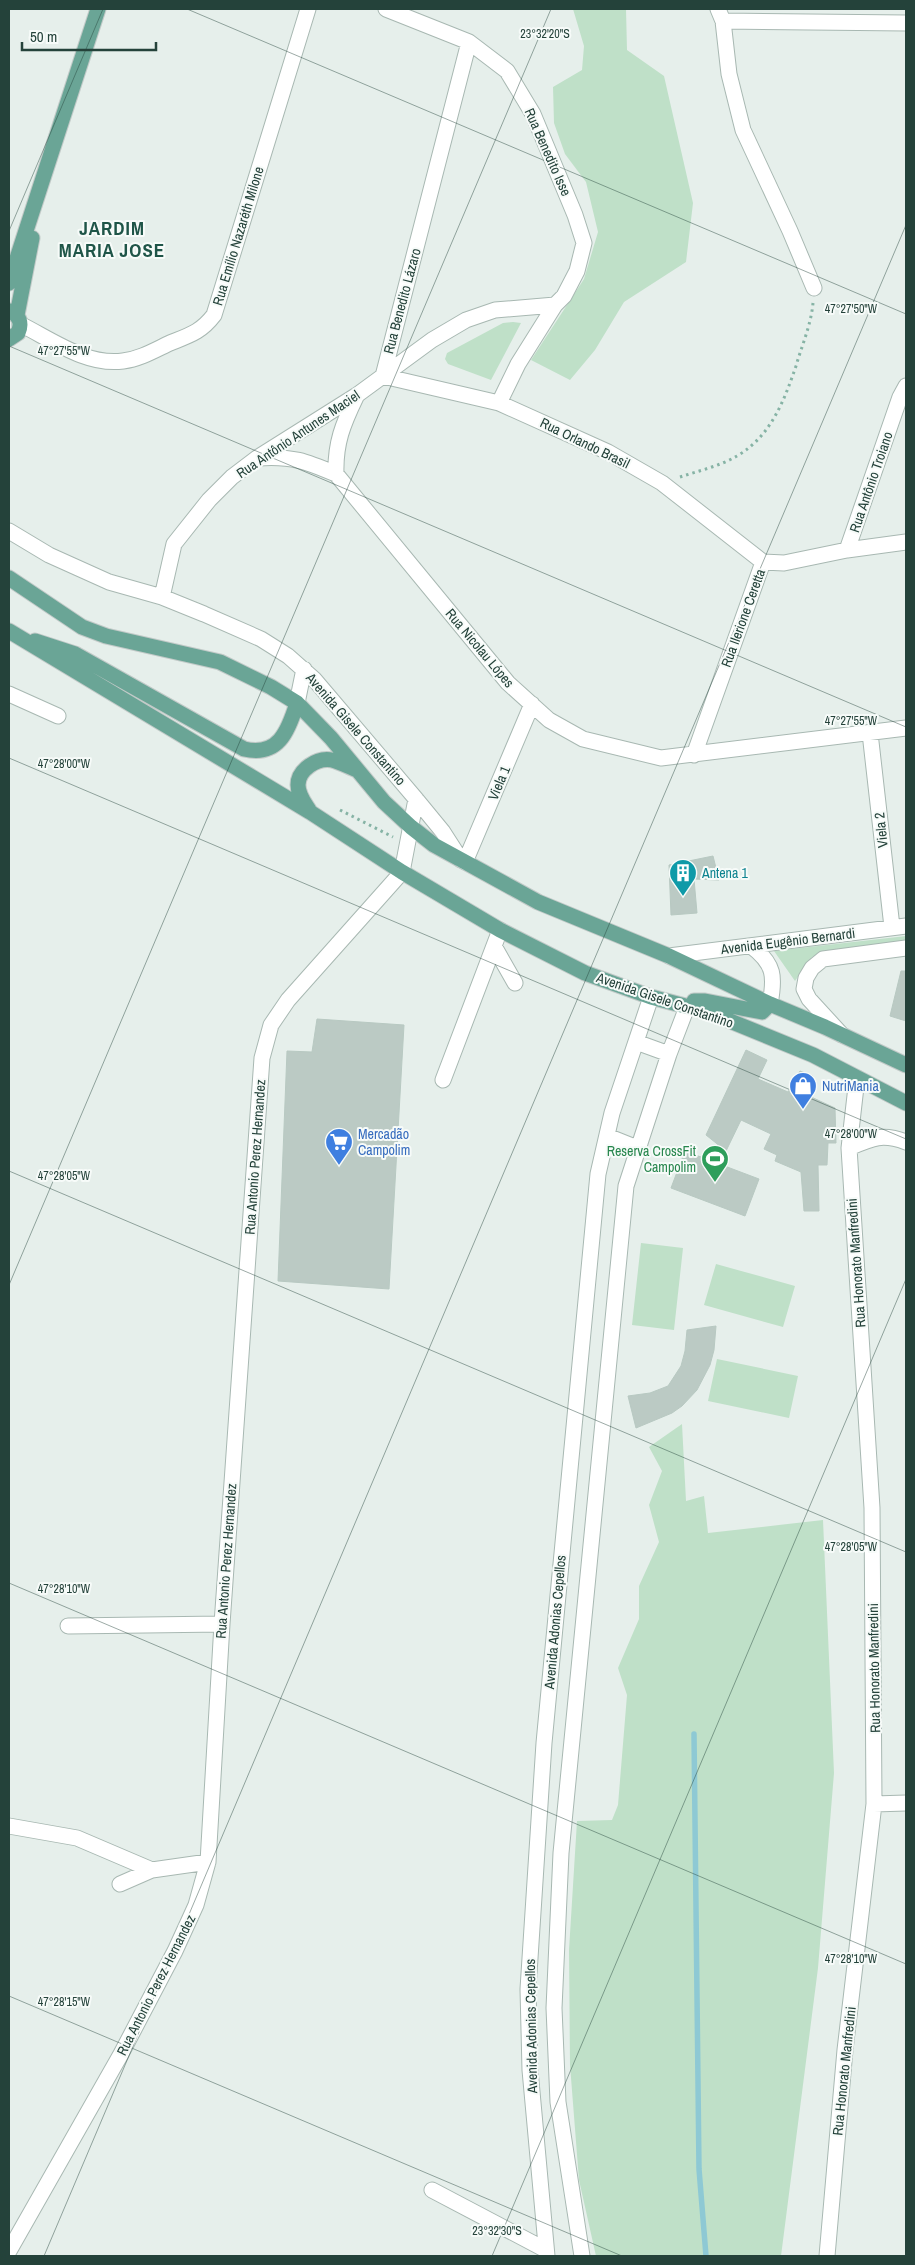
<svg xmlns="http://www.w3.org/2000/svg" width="915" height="2265" font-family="'Archivo Narrow',sans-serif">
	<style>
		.green { fill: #bfe0c8 }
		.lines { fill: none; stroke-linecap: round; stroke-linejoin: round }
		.stream { stroke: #8ec9d4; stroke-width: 5.5 }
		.building { fill: #bbcac4; stroke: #b8c9c2 }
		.minor-casing { stroke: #a8b8b2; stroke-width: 17 }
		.major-casing { stroke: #c2cac8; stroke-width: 17 }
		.path { stroke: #86b3a5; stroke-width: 3; stroke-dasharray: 2.5 4; stroke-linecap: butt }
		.minor { stroke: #fff; stroke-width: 15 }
		.major { stroke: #6aa596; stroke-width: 15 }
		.ticks { fill: none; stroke: #24423a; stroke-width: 1; stroke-opacity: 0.45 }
		.labels { text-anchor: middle; stroke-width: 4; stroke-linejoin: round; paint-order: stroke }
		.street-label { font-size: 14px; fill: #24423a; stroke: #f7fbf9 }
		.culture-label { font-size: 14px; fill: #0d838f; stroke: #f7fbf9; text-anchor: start }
		.shop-label { font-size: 14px; fill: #366cbe; stroke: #f7fbf9; text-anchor: start }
		.leisure-label { font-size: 14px; fill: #27864d; stroke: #f7fbf9; text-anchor: end }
		.district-label { font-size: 19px; font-weight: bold; letter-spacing: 1px; fill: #1f5548; stroke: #f7fbf9 }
		.ticks-label { font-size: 12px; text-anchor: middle; fill: #24423a; stroke: #f7fbf9; stroke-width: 4; stroke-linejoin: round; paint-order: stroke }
	</style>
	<rect width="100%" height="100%" fill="#e6efeb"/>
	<!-- green -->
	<path class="green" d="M573 9H626L627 50 664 76 693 203 686 262 624 302 595 350 570 380 531 360 584 279 598 232 586 182 565 154 554 123 553 87 582 70 584 46Z
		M513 322 521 323 491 380 448 364 445 359 447 353 503 323Z
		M906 936V942L824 953 812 957 795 981 774 951Z
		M641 1243 683 1248 674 1330 632 1325Z
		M716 1264 795 1286 783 1327 704 1305Z
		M717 1359 798 1376 789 1418 708 1401Z
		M682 1424 686 1501 704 1496 708 1533 823 1520 834 1773 818 1968 781 2256H596L579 2180 570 2065 569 1950 577 1821 612 1820 618 1805 627 1695 618 1668 639 1619V1586L659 1542 649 1505 662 1471 649 1447Z"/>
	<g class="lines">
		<!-- stream -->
		<path class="stream" d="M694 1734 699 2169 706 2256"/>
	</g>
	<!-- building -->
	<path class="building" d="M713 856 719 880 694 879 697 913 671 915 669 865Z
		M901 971H906V1021L890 1016Z
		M317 1019 404 1025 389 1289 278 1281 287 1051 312 1052Z
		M746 1050 767 1060 758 1079 788 1092 800 1071 813 1076 809 1087 813 1089 809 1096 835 1108 836 1143H828L827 1165H818L819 1211H804L801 1172 775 1161 777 1155 764 1149 771 1134 741 1120 726 1151 706 1135Z
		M685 1151 759 1179 745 1216 671 1188Z
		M716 1326 714 1350 710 1365 697 1390 682 1406 672 1413 636 1428 628 1396 650 1393 668 1386 681 1366 685 1351 687 1330Z"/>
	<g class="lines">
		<defs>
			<path id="minor" d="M386 9 469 42 507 71 533 114 575 215 584 243 577 271 564 296 555 305 518 364 499 403
				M718 9 723 21 729 74 743 130 790 231 814 288
				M723 21 906 23
				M20 324C52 340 87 366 123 361 140 359 155 350 170 343 190 335 201 332 214 315L308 9
				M383 376 499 403 608 452 662 483 763 562
				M383 376 469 42
				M259 458C293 456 305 461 336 474 335 443 343 424 356 397
				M336 474 508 683 549 720 583 739 661 758 906 728
				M9 531 49 555 109 582 162 597 204 614 261 639 288 656 314 679 416 799 443 832 461 860
				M847 550 900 397 906 386
				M162 597 174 544 209 500 232 477 257 458 357 395 432 340 466 320 495 310 555 305
				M9 694 58 716
				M297 703 304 669
				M870 733 892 927
				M694 755 763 562 784 563 847 550 906 542
				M465 862 532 704
				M494 946 515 983
				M751 946C775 964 775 977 770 1004
				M669 956 906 926
				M842 1035 809 999 804 989 806 978 812 968 823 959 906 948
				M636 1042 669 1054
				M443 1080 500 930
				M607 1136 637 1148
				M849 1148C872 1138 882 1133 906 1142
				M68 1626 222 1624
				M874 1804 906 1803
				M9 1826 77 1838 152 1870 208 1862
				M120 1884 152 1870
				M432 2190 546 2250
				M9 2251 121 2054 175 1951 196 1905 208 1862 222 1624 262 1058 271 1025 288 1000 402 872 416 799
				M547 2256 530 2070 528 1989 544 1743 598 1174 612 1113 651 997
				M582 2256 558 2102 554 2008 561 1853 626 1186 669 1054 687 1007
				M827 2256 845 2050 874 1804 872 1508 849 1148 857 1078"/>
			<path id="major" d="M9 283 98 9
				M17 315 32 238
				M9 339 18 333C22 324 20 315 10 311
				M9 578 82 627 106 636 220 662 271 687 297 703 331 738 384 802 411 827 434 845 538 902 669 956 770 1004 825 1027 906 1065
				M9 631 310 812 402 872 500 930 585 973 651 997 708 1012 813 1055 906 1103
				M35 641 75 654 244 749C278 757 288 732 297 703
				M309 810C304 802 298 795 298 785 298 770 317 757 332 760 340 762 349 767 357 770
				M694 1001H705L762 1012 770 1004"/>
		</defs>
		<!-- minor casing -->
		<use href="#minor" class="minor-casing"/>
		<!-- major casing -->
		<use href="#major" class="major-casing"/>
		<!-- path -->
		<path class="path" d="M680 477C698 471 720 466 737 456 771 436 784 401 796 366 802 345 811 325 813 303
			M340 810 393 837"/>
		<!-- minor -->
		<use href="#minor" class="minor"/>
		<!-- major -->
		<use href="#major" class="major"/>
	</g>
	<!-- ticks -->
	<path class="ticks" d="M187 9 906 314M9 231 103 9M9 346 906 727M9 758 906 1139M9 1171 906 1552M9 1285 551 9M9 1583 906 1964M9 1996 622 2256M44 2256 906 225M492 2256 906 1279"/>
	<!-- icons -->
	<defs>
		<symbol id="building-pin" viewBox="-11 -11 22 30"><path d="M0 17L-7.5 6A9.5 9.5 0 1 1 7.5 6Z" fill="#0f9aa8" stroke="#f7fbf9"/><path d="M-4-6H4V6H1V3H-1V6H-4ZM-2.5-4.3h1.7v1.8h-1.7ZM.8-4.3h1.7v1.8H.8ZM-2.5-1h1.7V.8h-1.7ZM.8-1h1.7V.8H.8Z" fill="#fff"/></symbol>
		<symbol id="shop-pin" viewBox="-11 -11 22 30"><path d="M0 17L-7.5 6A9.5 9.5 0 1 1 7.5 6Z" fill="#3f7fe0" stroke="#f7fbf9"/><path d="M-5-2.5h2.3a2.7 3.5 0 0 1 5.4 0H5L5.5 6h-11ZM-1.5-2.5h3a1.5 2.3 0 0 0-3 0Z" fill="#fff"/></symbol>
		<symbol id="supermarket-pin" viewBox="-11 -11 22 30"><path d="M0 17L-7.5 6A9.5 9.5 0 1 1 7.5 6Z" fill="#3f7fe0" stroke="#f7fbf9"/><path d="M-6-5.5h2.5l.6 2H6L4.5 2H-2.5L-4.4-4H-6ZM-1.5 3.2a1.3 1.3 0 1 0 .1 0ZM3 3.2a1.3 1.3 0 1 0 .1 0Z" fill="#fff"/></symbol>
		<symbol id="stadium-pin" viewBox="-11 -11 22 30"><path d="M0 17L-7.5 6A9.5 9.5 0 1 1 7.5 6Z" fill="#2e9e5b" stroke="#f7fbf9"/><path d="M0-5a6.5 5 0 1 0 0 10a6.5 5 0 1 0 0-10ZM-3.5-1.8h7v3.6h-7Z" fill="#fff"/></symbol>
	</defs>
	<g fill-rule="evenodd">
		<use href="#building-pin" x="667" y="857" width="32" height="43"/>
		<use href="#shop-pin" x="787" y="1070" width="32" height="43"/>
		<use href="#supermarket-pin" x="323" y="1126" width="32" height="43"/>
		<use href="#stadium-pin" x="699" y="1143" width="32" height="43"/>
	</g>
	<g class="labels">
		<!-- street labels -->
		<g class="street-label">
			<text transform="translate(548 152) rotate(66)" y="5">Rua Benedito Isse</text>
			<text transform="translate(238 236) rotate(-73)" y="5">Rua Emílio Nazaréth Milone</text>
			<text transform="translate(402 301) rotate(-75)" y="5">Rua Benedito Lázaro</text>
			<text transform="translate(298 434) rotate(-34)" y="5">Rua Antônio Antunes Maciel</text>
			<text transform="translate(585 443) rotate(26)" y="5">Rua Orlando Brasil</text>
			<text transform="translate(871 482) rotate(-71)" y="5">Rua Antônio Troiano</text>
			<text transform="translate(743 618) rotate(-70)" y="5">Rua Ilerione Ceretta</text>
			<text transform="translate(480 648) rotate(50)" y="5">Rua Nicolau Lópes</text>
			<text transform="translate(356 729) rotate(49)" y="5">Avenida Gisele Constantino</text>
			<text transform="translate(499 783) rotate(-67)" y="5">Viela 1</text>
			<text transform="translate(881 830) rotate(-96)" y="5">Viela 2</text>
			<text transform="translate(788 941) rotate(-7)" y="5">Avenida Eugênio Bernardi</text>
			<text transform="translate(665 1000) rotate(19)" y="5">Avenida Gisele Constantino</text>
			<text transform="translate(255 1157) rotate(-86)" y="5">Rua Antonio Perez Hernandez</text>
			<text transform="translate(856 1263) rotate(-94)" y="5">Rua Honorato Manfredini</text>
			<text transform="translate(226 1561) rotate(-86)" y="5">Rua Antonio Perez Hernandez</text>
			<text transform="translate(555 1622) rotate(-85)" y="5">Avenida Adonias Cepellos</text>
			<text transform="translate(874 1668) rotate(-91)" y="5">Rua Honorato Manfredini</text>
			<text transform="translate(156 1985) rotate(-63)" y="5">Rua Antonio Perez Hernandez</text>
			<text transform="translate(531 2026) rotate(-91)" y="5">Avenida Adonias Cepellos</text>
			<text transform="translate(844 2071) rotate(-84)" y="5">Rua Honorato Manfredini</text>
		</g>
		<!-- culture labels -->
		<g class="culture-label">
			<text x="702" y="878">Antena 1</text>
		</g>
		<!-- shop labels -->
		<g class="shop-label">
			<text x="822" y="1091">NutriMania</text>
			<text x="358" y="1139">Mercadão<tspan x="358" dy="16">Campolim</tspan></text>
		</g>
		<!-- leisure labels -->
		<g class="leisure-label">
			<text x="696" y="1156">Reserva CrossFit<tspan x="696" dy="16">Campolim</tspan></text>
		</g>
		<!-- district labels -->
		<g class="district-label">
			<text x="112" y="235">JARDIM<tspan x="112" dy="22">MARIA JOSE</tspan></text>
		</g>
	</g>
	<g class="ticks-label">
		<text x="545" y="38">23°32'20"S</text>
		<text x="851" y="313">47°27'50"W</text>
		<text x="64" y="355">47°27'55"W</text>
		<text x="851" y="725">47°27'55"W</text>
		<text x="64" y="768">47°28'00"W</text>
		<text x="851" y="1138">47°28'00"W</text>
		<text x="64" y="1180">47°28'05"W</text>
		<text x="851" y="1551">47°28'05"W</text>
		<text x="64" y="1593">47°28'10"W</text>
		<text x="851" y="1963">47°28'10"W</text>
		<text x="64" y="2006">47°28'15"W</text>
		<text x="497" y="2235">23°32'30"S</text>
	</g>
	<!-- border -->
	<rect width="915" height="2265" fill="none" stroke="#24423a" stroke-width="20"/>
	<!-- scale -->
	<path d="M22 42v8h134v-8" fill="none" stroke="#24423a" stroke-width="2.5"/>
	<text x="30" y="42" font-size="15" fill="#24423a" stroke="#f7fbf9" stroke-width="4" paint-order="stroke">50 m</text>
</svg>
